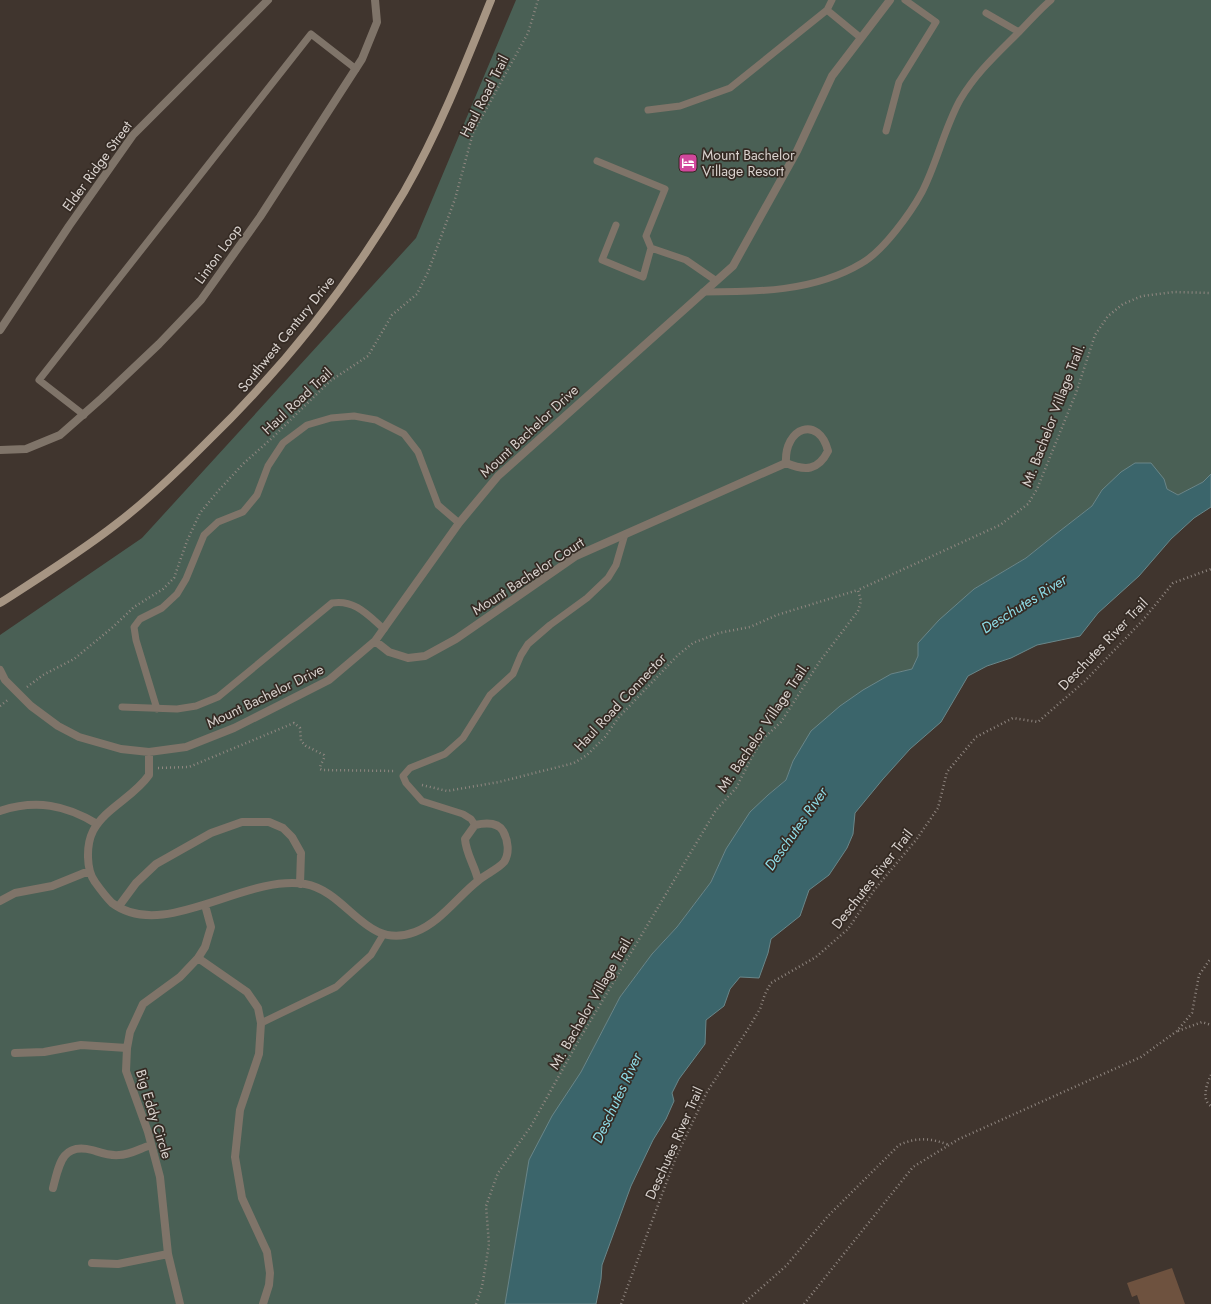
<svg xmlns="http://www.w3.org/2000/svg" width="1211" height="1304" font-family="Jost,sans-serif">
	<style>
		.green { fill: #4a6055 }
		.water { fill: #3b656b; stroke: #6a8689 }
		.building { fill: #6e523f }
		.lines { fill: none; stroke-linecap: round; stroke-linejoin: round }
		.path { stroke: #908781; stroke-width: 2.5; stroke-dasharray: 1 3; stroke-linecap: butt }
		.lane { stroke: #7f7469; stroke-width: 7 }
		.street { stroke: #7f7469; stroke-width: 8 }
		.secondary { stroke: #a69583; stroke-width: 8 }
		.labels { text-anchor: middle; stroke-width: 3.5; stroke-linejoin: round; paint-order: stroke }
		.street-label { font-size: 14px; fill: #d9d2ce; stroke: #352b24 }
		.poi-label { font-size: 14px; fill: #d9d2ce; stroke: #352b24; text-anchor: start }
		.water-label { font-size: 15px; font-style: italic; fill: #8ddbe6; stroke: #352b24 }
	</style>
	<rect width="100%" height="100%" fill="#40352e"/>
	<!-- green -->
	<path class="green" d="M516 0H1211V474L1203 482 1178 495 1167 489 1164 479 1102 490 1092 506 1026 558 974 589 918 643V656L912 669 891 674 793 761 786 780 768 795 726 849 711 882 677 927 652 954 620 997 581 1072 529 1160 505 1304H0V635L142 538 416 238Z"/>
	<!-- water -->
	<path class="water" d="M1135 463H1151L1164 479 1167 489 1178 495 1203 482 1211 474V507L1194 518 1171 539 1139 576 1098 613 1080 636 1037 645 1011 658 987 666 968 676 941 722 910 749 883 779 855 813 853 834 847 848 829 875 809 890 800 916 771 939 768 953 759 978 740 977 730 989 724 1006 706 1020 705 1044 679 1079 672 1093 674 1101 666 1119 653 1140 631 1186 602 1265 601 1279 596 1304H505L529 1160 552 1116 581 1072 620 997 652 954 677 927 711 882 726 849 750 812 768 795 786 780 793 761 811 731 840 706 863 690 891 674 912 669 918 656V643L939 620 974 589 1026 558 1056 534 1092 506 1102 490 1121 472Z"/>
	<!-- building -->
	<path class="building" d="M1172 1268 1185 1304H1140L1137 1295 1132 1297 1127 1283Z"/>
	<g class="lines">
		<!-- path -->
		<path class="path" d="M27 687 43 675 74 659 113 627 134 607 163 589 174 578 187 541 200 513 218 491 244 463 272 438 330 381 368 356 392 315 417 294 428 272 455 199 473 133 528 33 538 0
			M0 706 9 699
			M158 768 189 767 294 723 300 728 301 741 306 746 324 755C325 760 320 763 320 769L322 770 396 771
			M422 785 447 791 499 782 574 763 587 755 605 737 619 717 678 655 693 643 719 633 750 627 777 615 858 590
			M1178 1031 1202 1022 1211 1025
			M1211 1075C1207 1083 1201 1100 1211 1106
			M476 1304 482 1287 489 1244 486 1206 498 1173 531 1126 579 1040 716 810 736 788 754 753 764 738 781 722 820 661 858 611 861 601 858 590 1000 525 1028 504 1037 489 1076 393 1095 335 1108 316 1123 304 1142 296 1174 292 1211 293
			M621 1304 676 1157 707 1092 748 1029 760 1009 765 994 771 983 816 957 848 929 875 889 916 840 938 808 947 772 976 737 1013 718 1038 722 1085 681 1143 620 1173 583 1211 569
			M743 1304 786 1266 828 1216 899 1145C917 1137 931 1138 949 1145
			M804 1304 913 1167 959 1139 1141 1057 1177 1031 1192 1013 1199 975 1211 958"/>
		<!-- lane -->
		<path class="lane" d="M827 10 832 0
			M986 13 1019 32
			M648 110 680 106 730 88 827 10 861 38
			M886 131 899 82 936 22 905 0
			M597 161 665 189 646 236 651 248
			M616 225 602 260 643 277 651 248 686 260 715 280
			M703 292C756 292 814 292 862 263 883 251 910 214 922 192 937 163 944 129 960 100 976 73 997 54 1019 32 1030 21 1040 9 1051 0
			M84 415 39 380 311 34 356 69
			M122 707 177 709 196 706 218 697 332 603C354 599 368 615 384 629
			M157 709 136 640 134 627 140 619 162 608 177 594 186 579 204 535 218 522 243 512 257 495 268 466 283 443 307 425 331 418 354 416 376 420 404 434 418 452 438 505 459 523
			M475 825 471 819 463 814 422 801 406 783 403 776 410 768 445 754 463 738 490 695 513 674 521 655 528 644 550 625 587 598 608 578 616 565 625 534
			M261 1023 336 987 371 955 383 935"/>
		<!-- street -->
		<path class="street" d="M0 330 69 226 133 135 268 0
			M0 450 26 449 60 435 102 398 159 344 201 300 260 217 362 59 377 22 375 0
			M375 641 389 652 408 658 425 656 456 639 576 556 786 463C805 471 818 471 828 451 819 415 784 427 786 463
			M0 670 5 680 31 706 58 726 79 737 121 749 149 752 186 747 234 728 329 680 375 641 459 523 498 476 733 266 797 151 832 76 890 0
			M149 752V775C134 797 105 808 93 831 86 845 86 870 95 882 100 889 106 897 112 903 164 942 244 874 305 884 349 892 365 951 415 932 441 922 458 896 479 880 486 874 498 869 504 862 510 853 508 840 503 831 497 821 484 823 475 825L465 839C466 854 475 866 478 880
			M0 811C36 799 66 805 97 824
			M0 901 15 893 52 886 89 871
			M119 906 136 883 156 864 211 833 242 822H269L283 828 292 837 301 853 300 884
			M198 958 247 992 258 1008 261 1023 259 1054 240 1110 235 1157 242 1198 267 1252 270 1273 269 1285 263 1304
			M15 1053 44 1052 81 1045 127 1048
			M53 1188C59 1165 62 1142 92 1150 102 1153 109 1156 119 1155 130 1155 141 1148 151 1145
			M92 1263 118 1264 168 1254
			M180 1304 168 1254 160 1177 148 1132 126 1071 127 1048 130 1032 143 1004 180 977 198 958 205 947 211 927 205 905"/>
		<!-- secondary -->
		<path class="secondary" d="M0 603C39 578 79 553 115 525 148 500 178 471 207 442 283 368 350 284 404 192 439 131 465 65 491 0"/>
	</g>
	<!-- icons -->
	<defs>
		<symbol id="hotel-square" viewBox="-11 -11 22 22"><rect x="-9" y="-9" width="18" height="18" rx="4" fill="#d1479c" stroke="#352b24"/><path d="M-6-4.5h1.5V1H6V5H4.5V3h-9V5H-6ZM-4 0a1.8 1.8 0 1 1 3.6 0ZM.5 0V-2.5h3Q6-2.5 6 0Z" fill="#fff"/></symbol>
	</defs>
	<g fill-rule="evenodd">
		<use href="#hotel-square" x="677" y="152" width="22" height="22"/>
	</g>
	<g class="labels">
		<!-- street labels -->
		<g class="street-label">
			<text transform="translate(484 96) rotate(-63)" y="5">Haul Road Trail</text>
			<text transform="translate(97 166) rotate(-54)" y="5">Elder Ridge Street</text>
			<text transform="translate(218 254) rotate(-54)" y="5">Linton Loop</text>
			<text transform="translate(286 334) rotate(-51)" y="5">Southwest Century Drive</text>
			<text transform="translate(297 401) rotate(-43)" y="5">Haul Road Trail</text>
			<text transform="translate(1053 415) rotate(-69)" y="5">Mt. Bachelor Village Trail.</text>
			<text transform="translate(529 431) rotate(-43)" y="5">Mount Bachelor Drive</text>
			<text transform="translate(528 576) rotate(-33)" y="5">Mount Bachelor Court</text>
			<text transform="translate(1103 644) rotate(-46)" y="5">Deschutes River Trail</text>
			<text transform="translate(265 696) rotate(-26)" y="5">Mount Bachelor Drive</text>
			<text transform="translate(620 702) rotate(-47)" y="5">Haul Road Connector</text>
			<text transform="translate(763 727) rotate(-56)" y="5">Mt. Bachelor Village Trail.</text>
			<text transform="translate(872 879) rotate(-52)" y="5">Deschutes River Trail</text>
			<text transform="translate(591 1002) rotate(-60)" y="5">Mt. Bachelor Village Trail.</text>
			<text transform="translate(154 1114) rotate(73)" y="5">Big Eddy Circle</text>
			<text transform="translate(674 1143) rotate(-66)" y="5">Deschutes River Trail</text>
		</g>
		<!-- poi labels -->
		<g class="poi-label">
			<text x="702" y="160">Mount Bachelor<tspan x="702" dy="16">Village Resort</tspan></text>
		</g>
		<!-- water labels -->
		<g class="water-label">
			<text transform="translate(1024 604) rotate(-32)" y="5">Deschutes River</text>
			<text transform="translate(796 829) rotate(-55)" y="5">Deschutes River</text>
			<text transform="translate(617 1098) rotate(-65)" y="5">Deschutes River</text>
		</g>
	</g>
</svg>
